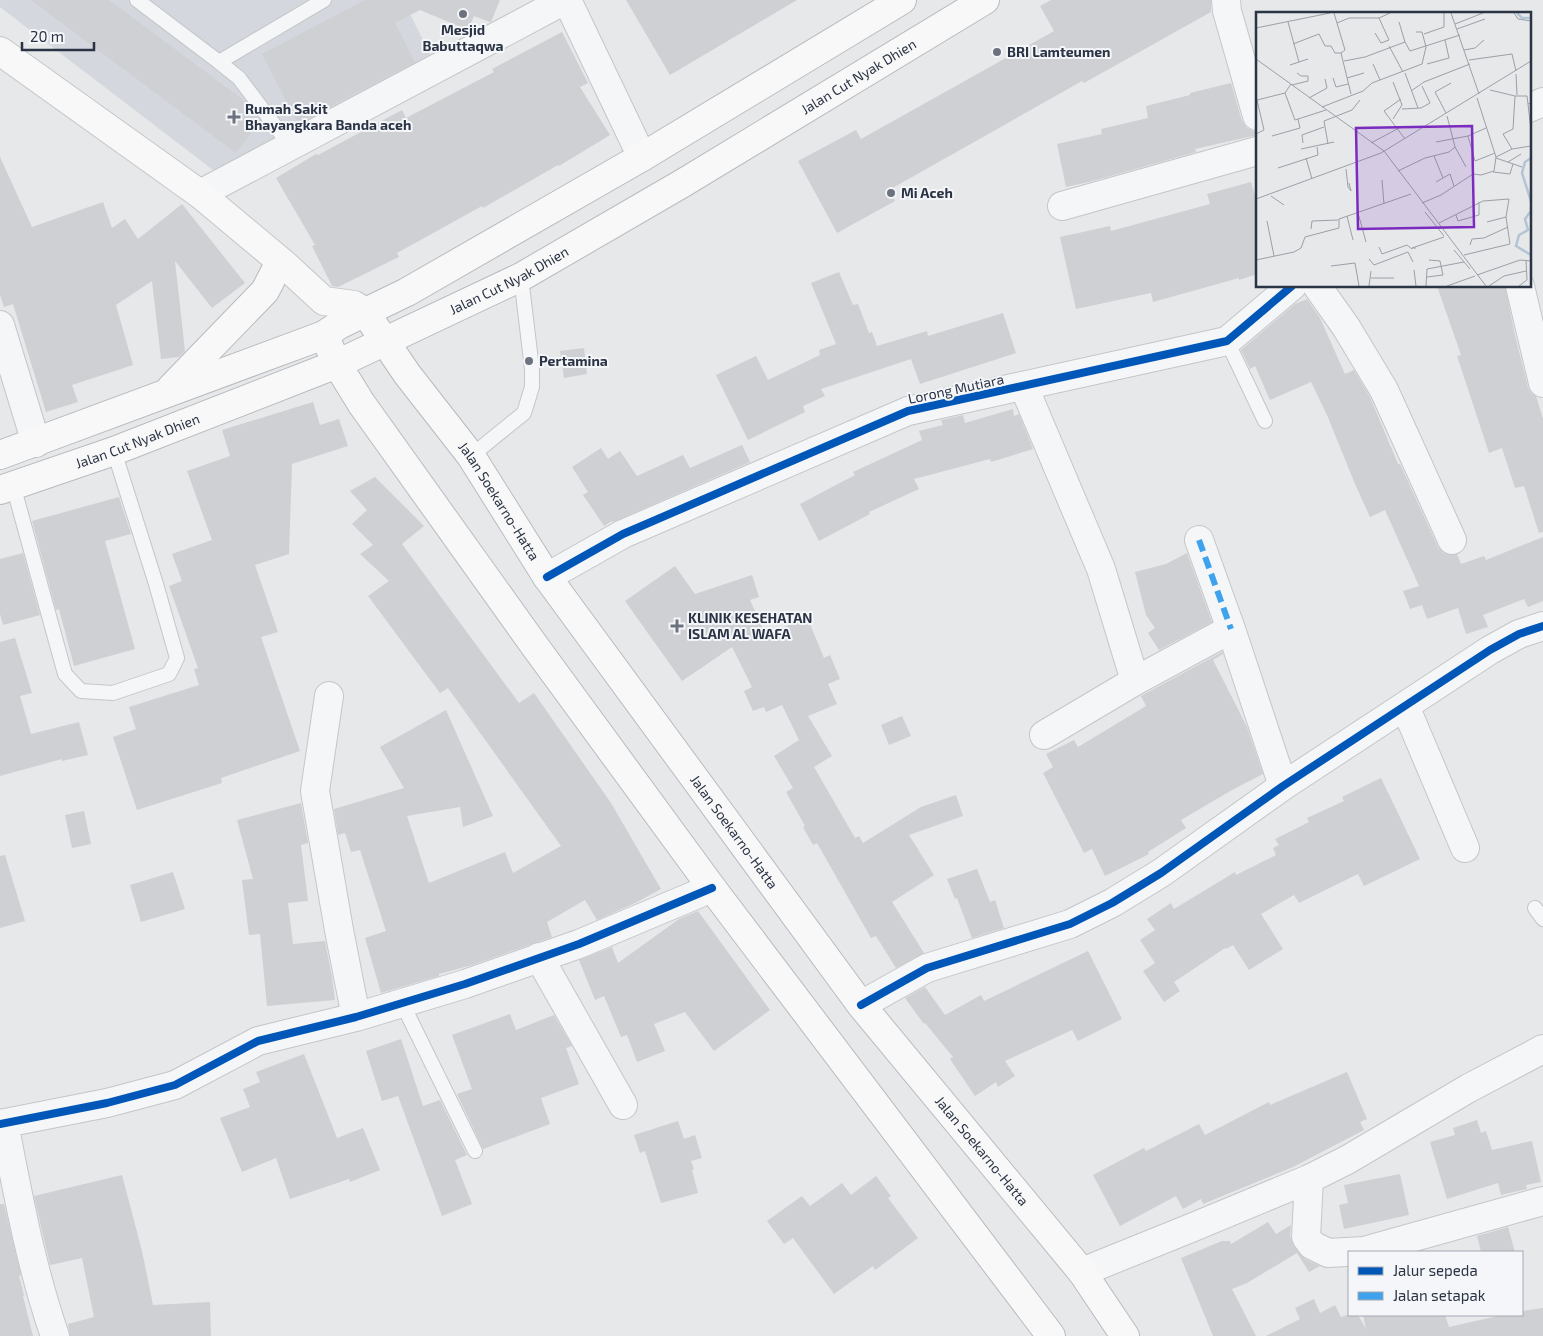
<svg xmlns="http://www.w3.org/2000/svg" width="1543" height="1336" font-family="'Exo 2',sans-serif">
	<style>
		.built { fill: #d4d7dd }
		.building { fill: #ced0d3 }
		.lines { fill: none; stroke-linecap: round; stroke-linejoin: round }
		.service-casing { stroke: #c4c6c8; stroke-width: 16 }
		.minor-casing { stroke: #c4c6c8; stroke-width: 30 }
		.secondary-casing { stroke: #c4c6c8; stroke-width: 30 }
		.trunk-casing { stroke: #b8bbbf; stroke-width: 30 }
		.service { stroke: #f5f6f7; stroke-width: 14 }
		.minor { stroke: #f5f6f7; stroke-width: 28 }
		.secondary { stroke: #f8f8f8; stroke-width: 28 }
		.trunk { stroke: #f8f8f8; stroke-width: 28 }
		.quiet { stroke: #3ea3ec; stroke-width: 6; stroke-dasharray: 12 6; stroke-linecap: butt }
		.cycleway-casing { stroke: #f4f6f9; stroke-width: 11 }
		.cycleway { stroke: #0057b8; stroke-width: 8 }
		.poi-dot { fill: #6c737f; stroke: #f4f6f9; stroke-width: 2 }
		.labels { text-anchor: middle; stroke-width: 4; stroke-linejoin: round; paint-order: stroke }
		.poi-label { font-size: 14px; font-weight: bold; fill: #2b3445; stroke: #f4f6f9; text-anchor: start }
		.street-label { font-size: 14px; fill: #2b3445; stroke: #f4f6f9 }
		.inset-river { fill: none; stroke: #b4c4d5; stroke-width: 2.5 }
		.inset-road { fill: none; stroke: #9ba0a8; stroke-width: 1 }
		.view { fill: #7b2cbf; fill-opacity: 0.15; stroke: #7b2cbf; stroke-width: 2.5 }
		.inset-edge { fill: none; stroke: #2b3445; stroke-width: 2.5 }
	</style>
	<rect width="100%" height="100%" fill="#e6e8ea"/>
	<!-- built -->
	<path class="built" d="M0 0H403L435 64 213 170 0 7Z"/>
	<!-- building -->
	<path class="building" d="M31 0H109L246 102 260 121 236 153Z
		M365 0H500L491 22H490L474 16 468 30 420 10 395 23 415 62 304 120H296L262 54Z
		M626 0H797L670 75Z
		M1051 0H1211V12L1084 83 1082 81 889 190 895 201 837 233 798 161 856 130 861 139 1054 31 1040 6Z
		M562 32 588 83 580 87 610 135 559 166 558 165 483 208 482 206 397 253 399 257 338 287 332 286 312 246 315 245 276 178 316 154 318 155 402 110 406 118 494 72 492 69Z
		M1231 83 1242 121 1247 128 1253 131H1257V135L1195 149 1196 152 1089 182 1066 187 1057 144 1102 134 1101 129 1148 118 1146 106 1190 95V93Z
		M0 157 32 227 103 202 112 228 125 219 138 239 182 204 245 283 212 308 175 261 185 351 179 357 161 359 152 281 116 305 133 365 72 385 78 402 46 412 13 304 4 307 0 295Z
		M1251 182 1257 202V274L1239 280V278L1153 302 1151 293 1076 309 1060 237 1110 226 1111 231 1210 204 1207 194Z
		M839 272 853 305 858 304 869 333 872 332 877 346 927 331 928 336 1003 313 1016 353 920 384 911 359 821 389 825 396 803 406 805 412 748 440 716 375 756 356 768 380 820 355 819 350 836 344 811 283Z
		M1437 286H1505L1515 335 1528 387 1531 393 1536 396 1543 419V532L1539 533 1524 486 1515 488 1502 448 1489 453 1457 356 1461 355Z
		M1307 299 1320 318 1345 374 1354 370 1370 397 1398 464H1400L1438 547 1443 553 1450 555 1457 554 1461 564 1484 556 1486 560 1543 537V601L1528 607 1524 599 1483 615 1488 627 1466 634 1458 608 1427 619 1422 605 1410 609 1403 591 1419 586 1385 510 1370 517 1355 484 1327 415 1311 382 1270 400 1255 366 1250 369 1241 350 1295 304Z
		M584 348 587 374 564 378 560 351Z
		M313 402 320 425 339 419 348 446 292 464 289 554 255 565 278 632 261 637 300 751 221 778 222 783 137 810 113 737 136 729 129 707 199 685 194 669 198 668 169 586 182 581 172 554 212 540 187 471 230 456 222 430Z
		M1013 409 1014 416 1019 414 1033 449 991 462 990 459 914 479 919 489 869 512 870 514 819 541 800 504 855 475 853 472 922 440 919 431 943 425 941 420 963 415 965 423Z
		M742 445 750 462 613 522 612 521 604 526 583 495 588 492 572 467 601 448 608 459 620 451 637 476 683 455 690 468Z
		M375 477 424 526 402 544 519 703 534 693 611 803 661 889 635 903 597 920 585 900 547 922 552 937 472 965 439 974V976L381 993 365 938 386 931 360 850 351 852 345 833 338 835 334 809 404 788 380 747 446 710 493 816 463 827 460 807 407 816 429 883 505 852 513 873 561 846 448 688 440 693 368 596 389 581 360 554 373 545 352 524 367 510 350 491Z
		M119 497 131 534 105 541 135 649 74 666 59 609 56 610 32 521Z
		M23 553 40 615 3 625 0 614V559Z
		M1187 553 1212 622 1159 650 1148 633 1155 628 1146 615 1135 572 1166 564Z
		M675 566 695 594 752 575 759 597 750 600 766 635 807 617 824 658 830 655 840 679 828 684 837 704 808 716 832 756 814 767 855 838 859 836 863 843 921 807 956 795 963 816 909 835 934 875 892 902 924 953 896 968 876 936 871 938 817 843 813 845 803 827 805 826 786 792 793 788 774 756 799 740 782 705 766 712 764 707 753 711 744 691 752 687 732 647 682 681 625 601Z
		M15 638 32 693 20 696 31 734 79 722 88 755 62 761V759L0 776V642Z
		M1222 652 1223 654 1213 660 1247 727 1263 774 1232 790 1181 820 1186 828 1148 852 1149 854 1105 876 1092 849 1084 853 1043 773 1053 767 1046 754 1074 740 1078 747 1146 706 1141 696Z
		M902 716 911 736 889 745 881 725Z
		M1381 778 1420 859 1364 886 1358 874 1299 903 1294 895 1261 914 1283 949 1249 970 1233 945 1226 949 1225 948 1174 982 1180 991 1164 1002 1143 971 1155 963 1140 940 1155 930 1147 919 1171 903 1174 909 1235 872 1236 875 1276 855 1273 848 1279 845 1275 839 1309 822 1307 818 1344 801 1342 797Z
		M301 803 308 843 301 845 308 901 288 903 293 944 325 941 332 977 335 1000 267 1006 260 934 249 935 242 880 253 879 237 820Z
		M84 811 91 844 72 848 65 815Z
		M5 855 25 921 0 928V856Z
		M977 869 990 902 995 900 1004 928 972 938 957 898 955 899 947 879Z
		M173 872 185 909 141 922 130 885Z
		M698 911 770 1010 714 1051 685 1012 654 1024 665 1051 637 1062 627 1035 621 1037 604 996 595 1000 579 960 612 947 618 963 679 919Z
		M1088 951 1122 1019 1078 1041 1072 1030 1005 1061 1015 1076 998 1087 996 1082 975 1096 950 1059 953 1057 925 1023 924 1024 905 998 925 987 945 1015 981 995 984 1001Z
		M510 1014 516 1030 554 1015 572 1046 566 1048 579 1084 541 1098 550 1124 483 1149 457 1094 472 1089 452 1035Z
		M401 1039 423 1106 440 1100 467 1155 455 1160 472 1204 442 1216 398 1096 382 1101 366 1051Z
		M304 1054 337 1138 363 1128 380 1170 350 1182 349 1179 290 1199 276 1158 242 1172 220 1118 250 1107 243 1089 260 1082 256 1072Z
		M1347 1072 1367 1119 1360 1122 1364 1130 1293 1167 1203 1204 1201 1199 1183 1209 1176 1196 1120 1226 1093 1175 1144 1148 1146 1151 1199 1124 1205 1135 1269 1102 1270 1105Z
		M1477 1120 1481 1133 1486 1131 1492 1150 1532 1141 1541 1182 1526 1185 1527 1189 1501 1195 1498 1183 1447 1199 1430 1142 1455 1135 1453 1128Z
		M678 1121 684 1139 695 1135 702 1158 691 1161 694 1169 692 1170 698 1193 661 1203 645 1151 640 1153 634 1135Z
		M1400 1174 1409 1215 1344 1229 1339 1205 1348 1203 1344 1185Z
		M122 1175 142 1251 153 1305 210 1302 211 1336H70L68 1324 94 1317 82 1258 50 1265 34 1196Z
		M876 1176 891 1196 888 1198 918 1238 875 1270 873 1266 834 1294 793 1238 784 1244 767 1221 802 1196 810 1206 842 1183 851 1195Z
		M0 1204H4L21 1275 19 1276 24 1295 23 1296 33 1336H0Z
		M1268 1222 1276 1234 1291 1225 1290 1236 1294 1246 1305 1259 1320 1266 1309 1272 1297 1253 1247 1283 1232 1289 1256 1336H1213L1181 1258 1222 1241H1230L1231 1244Z
		M1508 1227 1515 1252H1481L1477 1236Z
		M1314 1299 1320 1313 1335 1305 1341 1317 1347 1315H1358L1366 1329 1363 1315H1445L1449 1327 1502 1315H1522V1311L1543 1308V1336H1266L1300 1319 1295 1308Z"/>
	<g class="lines">
		<defs>
			<path id="service" d="M137 0 219 62 324 0
				M219 62 239 78 291 147
				M1227 341 1265 421
				M471 456 524 413 532 387V369L521 277
				M13 485 65 674 81 691 113 693 169 674 177 658 156 584 114 451
				M1535 908 1543 919
				M402 1003 475 1151"/>
			<path id="minor" d="M567 0 642 157
				M1226 0 1227 11 1257 116
				M1529 108 1543 102
				M200 194 565 0
				M1062 206 1257 151
				M1317 286 1346 327 1384 390 1452 540
				M1520 286 1543 383
				M0 325 36 443
				M1024 387 1101 569 1135 681
				M1199 540 1231 629
				M547 577 623 534 908 411 1227 341 1292 286
				M329 696 315 791 339 930 356 1017
				M1405 706 1465 848
				M1044 735 1135 681 1231 629 1283 786
				M539 957 623 1105
				M861 1005 927 968 1070 924 1112 903 1161 873 1283 786 1490 650 1519 634 1543 626
				M4 1123C18 1195 31 1267 55 1336
				M0 1124 107 1103 175 1085 258 1041 356 1017 465 984 579 944 712 888
				M1309 1179 1306 1237 1312 1245 1328 1253 1364 1251 1543 1201
				M1082 1272 1191 1228 1309 1179 1347 1160 1469 1088 1543 1049"/>
			<path id="secondary" d="M0 51 200 194 285 265 324 301 354 305 365 312"/>
			<g id="trunk">
				<path id="s1" d="M365 312 407 374 471 456 547 577 861 1005 1082 1272 1125 1336"/>
				<path d="M324 335 337 364 361 403 534 645 712 888 1051 1336"/>
				<path d="M171 388 265 291 280 262"/>
				<path d="M0 455 324 335 339 325 407 292 642 157 902 0"/>
				<path id="s2" d="M0 490 114 451 337 364 521 277 683 183 985 0"/>
			</g>
		</defs>
		<!-- service casing -->
		<use href="#service" class="service-casing"/>
		<!-- minor casing -->
		<use href="#minor" class="minor-casing"/>
		<!-- secondary casing -->
		<use href="#secondary" class="secondary-casing"/>
		<!-- trunk casing -->
		<use href="#trunk" class="trunk-casing"/>
		<!-- service -->
		<use href="#service" class="service"/>
		<!-- minor -->
		<use href="#minor" class="minor"/>
		<!-- secondary -->
		<use href="#secondary" class="secondary"/>
		<!-- trunk -->
		<use href="#trunk" class="trunk"/>
		<!-- quiet -->
		<path class="quiet" d="M1199 540 1231 629"/>
		<defs>
			<path id="cycleway" d="M547 577 623 534 908 411 1227 341 1292 286
				M861 1005 927 968 1070 924 1112 903 1161 873 1283 786 1490 650 1519 634 1543 626
				M0 1124 107 1103 175 1085 258 1041 356 1017 465 984 579 944 712 888"/>
		</defs>
		<!-- cycleway casing -->
		<use href="#cycleway" class="cycleway-casing"/>
		<!-- cycleway -->
		<use href="#cycleway" class="cycleway"/>
	</g>
	<!-- markers -->
	<g class="poi-dot">
		<circle cx="463" cy="14" r="5"/>
		<circle cx="997" cy="52" r="5"/>
		<path d="M231.5 109.5h5v5h5v5h-5v5h-5v-5h-5v-5h5z"/>
		<circle cx="891" cy="193" r="5"/>
		<circle cx="529" cy="361" r="5"/>
		<path d="M674.5 618.5h5v5h5v5h-5v5h-5v-5h-5v-5h5z"/>
	</g>
	<g class="labels">
		<!-- poi labels -->
		<g class="poi-label">
			<text x="463" y="35" text-anchor="middle">Mesjid<tspan x="463" dy="16">Babuttaqwa</tspan></text>
			<text x="1007" y="57">BRI Lamteumen</text>
			<text x="245" y="114">Rumah Sakit<tspan x="245" dy="16">Bhayangkara Banda aceh</tspan></text>
			<text x="901" y="198">Mi Aceh</text>
			<text x="539" y="366">Pertamina</text>
			<text x="688" y="623">KLINIK KESEHATAN<tspan x="688" dy="16">ISLAM AL WAFA</tspan></text>
		</g>
		<!-- street labels -->
		<g class="street-label">
			<text dy="5" stroke="none"><textPath href="#s2" startOffset="956">Jalan Cut Nyak Dhien</textPath></text>
			<text dy="5" stroke="none"><textPath href="#s2" startOffset="551">Jalan Cut Nyak Dhien</textPath></text>
			<text transform="translate(956 389) rotate(-12)" y="5">Lorong Mutiara</text>
			<text dy="5" stroke="none"><textPath href="#s2" startOffset="146">Jalan Cut Nyak Dhien</textPath></text>
			<text dy="5" stroke="none"><textPath href="#s1" startOffset="232">Jalan Soekarno-Hatta</textPath></text>
			<text dy="5" stroke="none"><textPath href="#s1" startOffset="638">Jalan Soekarno-Hatta</textPath></text>
			<text dy="5" stroke="none"><textPath href="#s1" startOffset="1042">Jalan Soekarno-Hatta</textPath></text>
		</g>
	</g>
	<!-- overview -->
	<g transform="translate(1256 12)">
		<rect width="275" height="275" fill="#e6e8ea"/>
		<path class="inset-river" d="M261 1 266 6H275M275 146 269 150 266 161 275 189M275 199 269 207 272 218 263 223 260 234 275 243"/>
		<path class="inset-road" d="M78 1 89 38 85 41M195 1 223 82M258 1 262 7 275 9M32 10 43 50M143 10 149 30M81 11 93 6H123L134 1M199 12 227 1M0 16 74 1M201 17 229 7M119 21 125 31 133 28 123 6M168 22 188 15V1M37 32 63 22 69 34H75L79 41H85M133 34 147 60M208 38 219 36 228 28M85 41 95 82M0 47 128 139M213 48 256 42 260 59M88 49 109 45 149 30 154 39 204 23M117 52 124 68M171 52 193 46 189 28M34 53 52 47M149 61 162 96M260 62 261 83M77 66 80 75 92 72M91 66 108 61M137 70 146 93 137 107M36 73 52 69V64H45L41 61M234 78 259 84M155 79 168 70 214 52M29 81 39 108 70 98M53 86 71 76 69 67M145 87 128 99 149 127M272 92 275 118M66 95 107 79 116 71 166 52 170 35 166 20H160M146 97 165 96 174 91 166 74M190 101 179 80 195 71M0 122 8 118 1 88 29 81 35 72M16 124 44 116 42 107M212 124 219 149 239 141M180 130 212 124 230 116M47 131 46 123 68 115M115 131 143 116M72 132 68 109 96 98 104 88M199 135 210 155M45 137 78 130M256 137 247 122 257 117 259 84H271L272 92 275 91M128 139 230 274M178 144 187 166M240 145 256 137 275 134M50 146 56 167M240 146 266 155M252 150 265 142M22 156 62 143 61 135M90 157 92 175 95 179 93 171M142 159 169 146 193 140 199 135 191 104M237 160 254 162 257 152M126 168 128 192M180 170 194 162 198 174M15 184 28 193M0 187 125 141 275 49M166 191 185 183 217 162 225 163 238 159 240 145 221 86M169 200 188 224M102 201 110 230M200 203 202 209 223 203V190M91 204 97 228M11 209 18 244M231 210 250 205M183 211 227 189 253 187 250 205 254 232 208 243M55 217 56 209 82 208M214 233 216 227 228 226 252 215M123 235 126 242 151 233 156 237M160 236H156L188 225M198 238 214 257M113 247 118 253 152 240 157 250M0 248 38 240 45 236 49 225 83 216V207L155 182M75 254 99 251 103 274M158 258 160 274M221 263 264 248 275 249M171 265 187 263 184 249 173 248M115 266H138M113 274 115 259M170 274 171 257 208 250M191 274 219 264M233 274 248 264 270 259M263 274 271 268 270 248"/>
		<path class="view" d="M216 114 218 215 102 217 100 116Z"/>
		<rect width="275" height="275" class="inset-edge"/>
	</g>
	<!-- legend -->
	<rect x="1348" y="1251" width="175" height="65" fill="#f4f6f9" stroke="#a4a8b1"/>
	<rect x="1358" y="1267" width="25" height="8" fill="#0057b8" stroke="#a4a8b1"/>
	<text x="1393" y="1276" font-size="15" fill="#2b3445">Jalur sepeda</text>
	<rect x="1358" y="1292" width="25" height="8" fill="#3ea3ec" stroke="#a4a8b1"/>
	<text x="1393" y="1301" font-size="15" fill="#2b3445">Jalan setapak</text>
	<!-- scale -->
	<path d="M22 42v8h72v-8" fill="none" stroke="#2b3445" stroke-width="2.5"/>
	<text x="30" y="42" font-size="15" fill="#2b3445" stroke="#f4f6f9" stroke-width="4" paint-order="stroke">20 m</text>
</svg>
